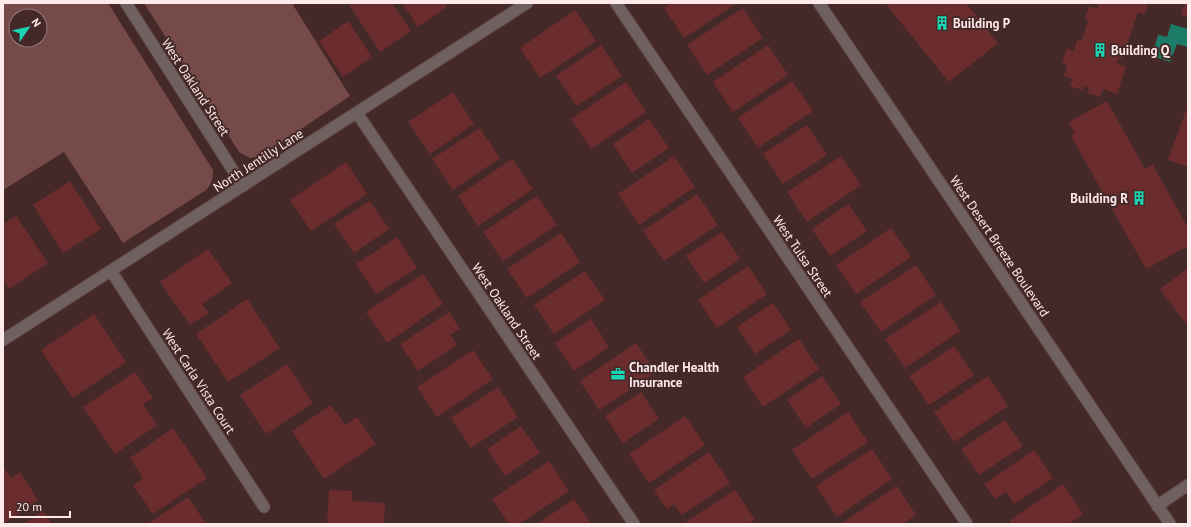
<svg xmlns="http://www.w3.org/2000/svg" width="1191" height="527" font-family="'PT Sans',sans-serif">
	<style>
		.green { fill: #774a4a; fill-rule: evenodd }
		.water { fill: #1d7c67 }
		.building { fill: #6b2c2e }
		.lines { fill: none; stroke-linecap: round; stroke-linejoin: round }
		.minor-casing { stroke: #634848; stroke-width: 13 }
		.tertiary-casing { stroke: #634848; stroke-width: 13 }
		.minor { stroke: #706161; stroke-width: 11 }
		.tertiary { stroke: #706161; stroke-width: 11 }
		.labels { text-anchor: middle; stroke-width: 4; stroke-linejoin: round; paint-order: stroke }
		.poi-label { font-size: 13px; font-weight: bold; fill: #feeaea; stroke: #452929; text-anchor: start }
		.street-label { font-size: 13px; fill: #feeaea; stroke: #452929 }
	</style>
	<rect width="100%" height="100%" fill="#452929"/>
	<!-- green -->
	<path class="green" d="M108 3 213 170C213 178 212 184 206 190L123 243 64 152 3 190V4ZM16 16H40V40H16Z
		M144 3H296L293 5 350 96 261 156 250 158 239 152Z"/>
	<!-- water -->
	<path class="water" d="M1171 24 1188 29V47L1177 44 1170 62 1152 56 1158 35 1167 37Z"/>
	<!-- building -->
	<path class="building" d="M348 3H392L411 31 380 52Z
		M402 3H444L447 7 418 27Z
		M671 3H737L684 38 664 8Z
		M885 3H966L998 43 949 82Z
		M1099 3H1148L1145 14 1138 12 1122 59 1119 58 1117 64 1126 67 1117 94 1103 89 1100 97 1088 93 1089 88 1084 86 1082 90 1070 86 1073 79 1064 76 1067 65 1062 63 1067 48 1074 51 1077 40 1082 41 1088 20 1085 19 1089 6 1097 9Z
		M1185 3H1188V17L1181 15Z
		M743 8 763 38 707 75 687 45Z
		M575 10 596 41 540 78 520 48Z
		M348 21 372 57 343 77 319 41Z
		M601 45 622 76 577 106 556 76Z
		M768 45 788 75 733 112 713 82Z
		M792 81 813 111 758 148 738 118Z
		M626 82 646 112 591 149 571 119Z
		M453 92 474 124 430 154 408 122Z
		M1107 101 1145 169 1153 165 1188 228V246L1146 269 1071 136 1075 134 1069 122Z
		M1188 105V167L1168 160Z
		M649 119 669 148 632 173 613 144Z
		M807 125 827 155 783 184 763 154Z
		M480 128 500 158 453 190 432 159Z
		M674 156 695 187 639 225 618 194Z
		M841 156 861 185 807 222 787 192Z
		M512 159 533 189 478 226 458 196Z
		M346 162 367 194 311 231 290 200Z
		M70 181 101 229 63 253 33 205Z
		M697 194 718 225 664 261 643 231Z
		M537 196 557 225 503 261 483 232Z
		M370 201 389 229 354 253 334 224Z
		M848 204 867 231 830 256 812 229Z
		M16 216 48 263 9 289 3 280V224Z
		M891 228 911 257 856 294 836 265Z
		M722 232 740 259 704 283 686 256Z
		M561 233 580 262 527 298 507 269Z
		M397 237 417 268 376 294 356 264Z
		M208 249 232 283 202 304 209 313 190 325 160 282Z
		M916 265 936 295 881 332 860 302Z
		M748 266 767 294 717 328 698 300Z
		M1188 268V326L1160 289Z
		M585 271 605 300 554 334 534 305Z
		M423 274 443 304 387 343 366 312Z
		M247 299 280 348 228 382 196 334Z
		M941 302 960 331 905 368 885 339Z
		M773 303 791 330 755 354 737 327Z
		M449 312 460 329 450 335 457 345 418 371 400 344Z
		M94 314 126 362 73 398 41 350Z
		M591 319 609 347 574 371 555 343Z
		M799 339 819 369 763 407 743 377Z
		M636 343 656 372 599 410 580 381Z
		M954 346 974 375 929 405 909 376Z
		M473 350 493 379 437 417 417 387Z
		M287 364 313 403 266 434 240 395Z
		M135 372 153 398 143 404 157 425 115 454 83 407Z
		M822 376 841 404 806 428 787 400Z
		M988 376 1008 406 954 442 934 412Z
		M498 387 518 417 471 448 451 418Z
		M641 392 659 419 623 443 605 416Z
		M331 405 345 425 357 417 376 444 324 479 292 431Z
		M848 412 868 442 812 479 792 450Z
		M685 416 705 445 649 483 629 454Z
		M1005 420 1023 446 979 475 961 449Z
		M521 426 540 453 505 476 487 449Z
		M173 428 207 478 153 514 133 485 143 478 130 458Z
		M872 449 892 479 837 517 816 486Z
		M1034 450 1053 478 1014 504 1006 492 995 499 984 484Z
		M709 452 730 483 682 515 674 504 667 509 654 490Z
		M549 461 569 491 519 524H509L492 499Z
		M3 466 11 478 20 472 38 500 3 524Z
		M1063 484 1083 514 1069 524H1011L1009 521Z
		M897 486 916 515 903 524H843L842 523Z
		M329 490 352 491V501L385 503 384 524H327Z
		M735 490 755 520 748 524H683Z
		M188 497 206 524H147Z
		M574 499 591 524H537Z
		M43 511 52 524H24Z"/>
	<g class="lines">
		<defs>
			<path id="minor" d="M126 3 243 186
				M616 3 967 524
				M357 113 634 524
				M111 271 264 507
				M3 340 527 3
				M1157 506 1188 485"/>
			<path id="tertiary" d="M819 3 1170 524"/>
		</defs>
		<!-- minor casing -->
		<use href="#minor" class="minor-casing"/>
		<!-- tertiary casing -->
		<use href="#tertiary" class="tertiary-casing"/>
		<!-- minor -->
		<use href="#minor" class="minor"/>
		<!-- tertiary -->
		<use href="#tertiary" class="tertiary"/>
	</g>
	<!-- icons -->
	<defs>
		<symbol id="building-bare" viewBox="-9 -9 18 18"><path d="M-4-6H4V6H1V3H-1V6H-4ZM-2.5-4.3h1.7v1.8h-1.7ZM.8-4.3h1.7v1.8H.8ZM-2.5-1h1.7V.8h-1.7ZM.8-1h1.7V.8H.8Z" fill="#1ad5b2" stroke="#452929" stroke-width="2.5" paint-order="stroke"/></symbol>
		<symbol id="office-bare" viewBox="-9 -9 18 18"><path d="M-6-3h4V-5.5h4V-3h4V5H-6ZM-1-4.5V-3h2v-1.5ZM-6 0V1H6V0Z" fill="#1ad5b2" stroke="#452929" stroke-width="2.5" paint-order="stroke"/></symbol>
	</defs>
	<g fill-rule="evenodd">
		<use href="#building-bare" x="932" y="13" width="20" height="20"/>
		<use href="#building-bare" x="1090" y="40" width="20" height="20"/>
		<use href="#building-bare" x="1129" y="188" width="20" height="20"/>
		<use href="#office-bare" x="608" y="364" width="20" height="20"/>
	</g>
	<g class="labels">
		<!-- poi labels -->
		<g class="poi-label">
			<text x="953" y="28">Building P</text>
			<text x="1111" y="55">Building Q</text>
			<text x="1128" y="203" text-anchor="end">Building R</text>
			<text x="629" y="372">Chandler Health<tspan x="629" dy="15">Insurance</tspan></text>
		</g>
		<!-- street labels -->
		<g class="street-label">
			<text transform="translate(196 87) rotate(57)" y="5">West Oakland Street</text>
			<text transform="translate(258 160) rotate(-33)" y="5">North Jentilly Lane</text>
			<text transform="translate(1000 246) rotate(56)" y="5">West Desert Breeze Boulevard</text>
			<text transform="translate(803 256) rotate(56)" y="5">West Tulsa Street</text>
			<text transform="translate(507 311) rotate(56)" y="5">West Oakland Street</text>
			<text transform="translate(199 381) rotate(57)" y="5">West Carla Vista Court</text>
		</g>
	</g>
	<!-- border -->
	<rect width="1191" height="527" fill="none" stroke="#feeaea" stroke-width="8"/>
	<!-- north arrow -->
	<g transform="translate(28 28) rotate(56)"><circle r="19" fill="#452929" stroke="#8f7676"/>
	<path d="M0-3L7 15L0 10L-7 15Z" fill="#1ad5b2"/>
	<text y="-6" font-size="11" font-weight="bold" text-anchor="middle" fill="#feeaea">N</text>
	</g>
	<!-- scale -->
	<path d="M10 511v6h60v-6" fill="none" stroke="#feeaea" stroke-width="2"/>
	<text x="16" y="511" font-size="12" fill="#feeaea" stroke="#452929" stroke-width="3" paint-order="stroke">20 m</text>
</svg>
